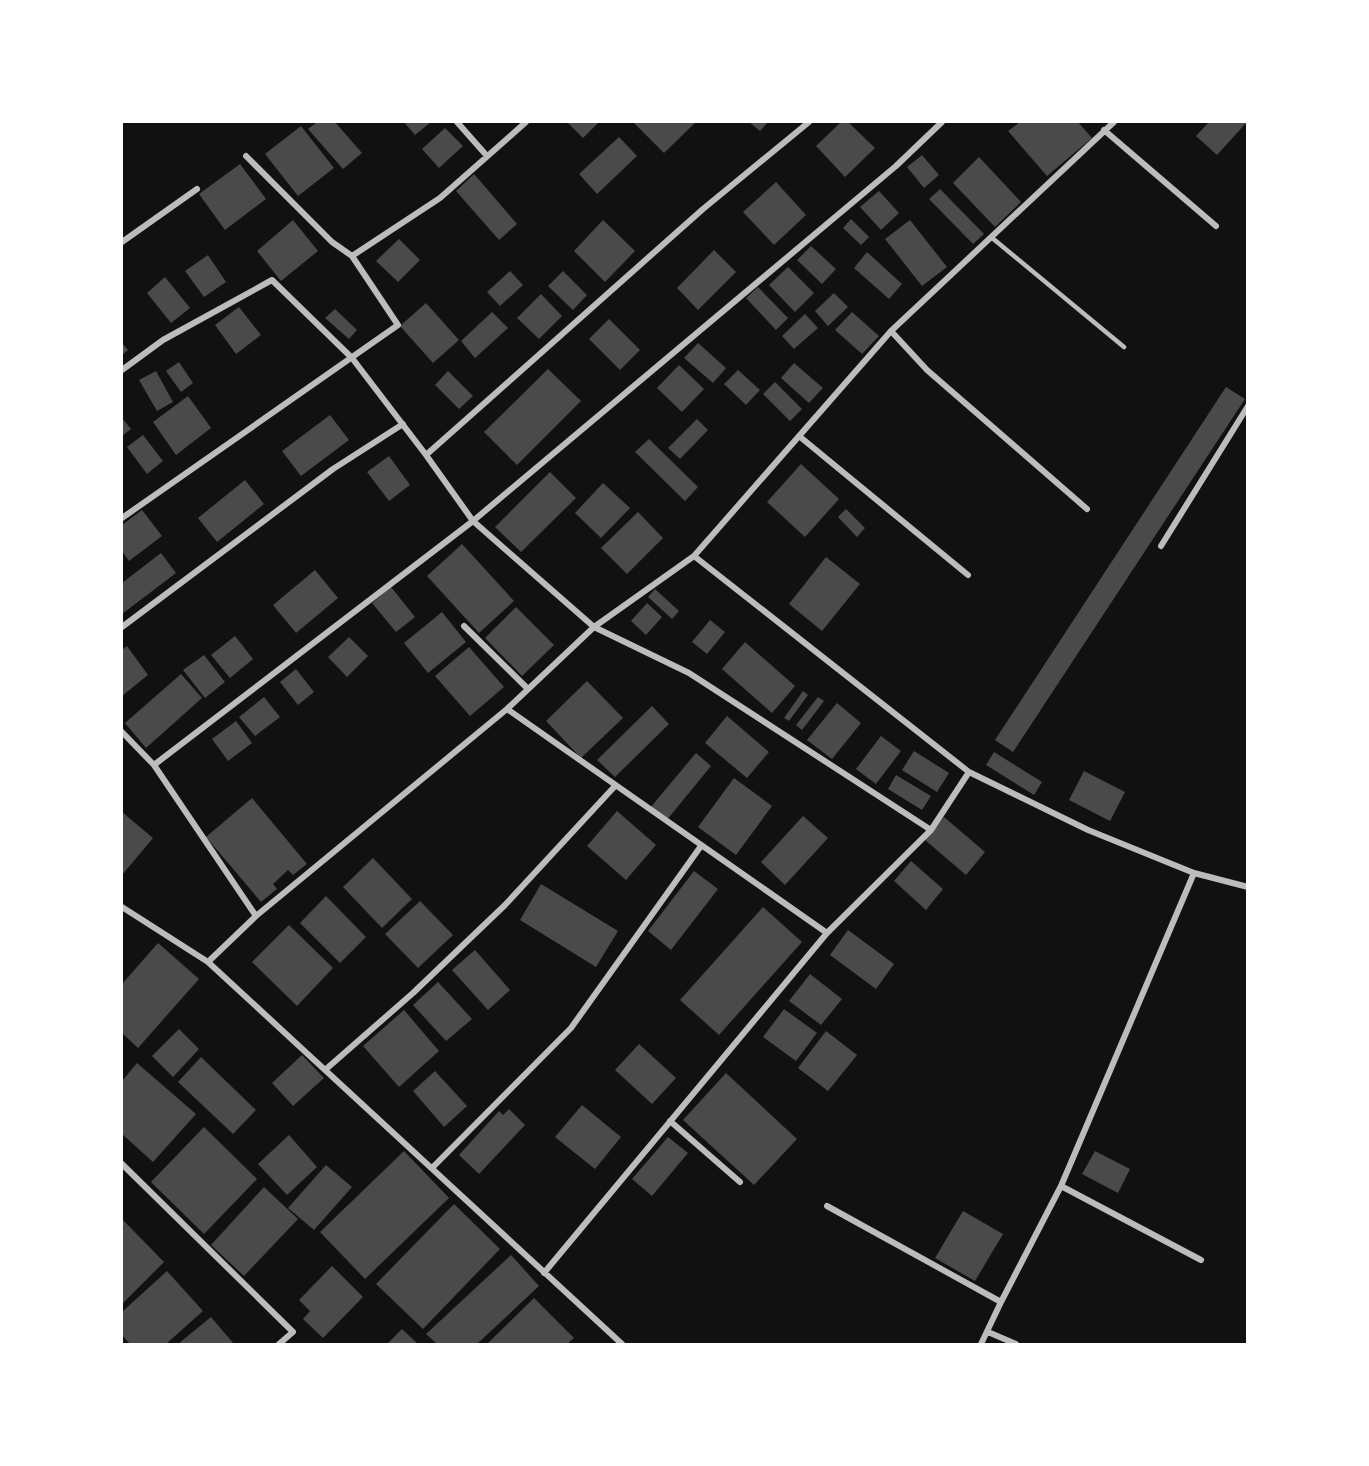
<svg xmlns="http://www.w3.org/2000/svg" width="1369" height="1466" font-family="'PT Sans',sans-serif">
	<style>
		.building { fill: #4a4a4a }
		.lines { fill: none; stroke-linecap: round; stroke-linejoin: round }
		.service { stroke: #bcbcbc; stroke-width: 4.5 }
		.minor { stroke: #bcbcbc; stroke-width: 6 }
	</style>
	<rect width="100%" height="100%" fill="#111"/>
	<!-- building -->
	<path class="building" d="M317 122H335L362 153 343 169 308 129Z
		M404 122H431L415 135Z
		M567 122H599L583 138Z
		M633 122H696L664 153Z
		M749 122H765L767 123 760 131Z
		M841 122H848L875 148 845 177 816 146Z
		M1020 122H1078L1092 138 1047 176 1008 131Z
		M1209 122H1247L1217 155 1196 136Z
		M301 126 334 168 298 196 265 154Z
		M445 128 463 146 439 168 422 149Z
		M619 137 637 156 597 194 579 174Z
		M922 155 939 175 924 188 907 167Z
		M979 157 1021 202 995 227 953 183Z
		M240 164 266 199 225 230 199 194Z
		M474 174 517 224 499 240 456 191Z
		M776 182 806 215 774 245 743 212Z
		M940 189 984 234 973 244 929 199Z
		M879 191 899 213 881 230 860 207Z
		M851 219 869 237 861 245 843 228Z
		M293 220 318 251 281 281 257 251Z
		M603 220 635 251 605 282 574 251Z
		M910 220 947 267 922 286 885 239Z
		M399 239 420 260 398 282 376 261Z
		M811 246 836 269 822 284 797 260Z
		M714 250 736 272 698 310 677 288Z
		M867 252 902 284 889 299 854 268Z
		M208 255 226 282 204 297 185 271Z
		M788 267 814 293 795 312 769 285Z
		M510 271 523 285 500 306 487 292Z
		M563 271 587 295 573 310 548 286Z
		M165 277 190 308 171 323 147 293Z
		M758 287 788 318 776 330 746 298Z
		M834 293 848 307 828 326 815 311Z
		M541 294 562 316 539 339 517 318Z
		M426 303 459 340 433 363 400 326Z
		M239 307 261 335 236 354 215 325Z
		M335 309 357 330 349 339 325 318Z
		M492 312 508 328 475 358 461 341Z
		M852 312 879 336 862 354 835 330Z
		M805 314 818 328 794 349 782 336Z
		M609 319 640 350 620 370 589 339Z
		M122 343 128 350 122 355Z
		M698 343 726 368 713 383 684 358Z
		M179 362 193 383 181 392 166 371Z
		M794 363 823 388 809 403 781 378Z
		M679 365 704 389 682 412 657 388Z
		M548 369 581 401 517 465 484 432Z
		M738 370 760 390 746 405 724 384Z
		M156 371 173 402 157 411 139 380Z
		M448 371 473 396 459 409 435 385Z
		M775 382 802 409 790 421 763 394Z
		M1226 387 1245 399 1013 752 995 740Z
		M188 396 211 428 176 455 153 422Z
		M330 415 349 440 301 476 282 451Z
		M122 418 131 429 122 436Z
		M697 419 708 430 680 459 668 448Z
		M143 435 163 461 147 474 127 447Z
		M649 439 698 487 685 501 635 452Z
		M389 456 410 485 389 501 367 472Z
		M801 464 839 499 805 537 767 502Z
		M550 472 576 498 521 552 495 527Z
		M245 480 264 504 217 542 198 518Z
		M603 483 630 508 601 538 575 513Z
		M846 509 865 528 857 537 838 517Z
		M142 510 162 536 129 561 122 551V525Z
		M638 512 663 538 627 574 601 548Z
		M462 544 514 601 479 633 427 576Z
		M161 553 176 573 122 614V583Z
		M826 557 860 584 822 631 789 604Z
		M315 570 338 598 296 633 273 605Z
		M391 587 415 617 396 632 372 603Z
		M655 589 679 611 672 619 648 597Z
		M647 603 662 617 646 635 631 621Z
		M516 607 554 645 522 676 485 638Z
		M442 612 466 642 428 673 404 643Z
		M710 620 725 632 707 654 692 642Z
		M235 636 253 659 230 678 211 655Z
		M349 637 368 656 347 677 328 657Z
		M745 642 795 686 772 713 722 669Z
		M127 646 148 675 122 696V650Z
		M469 647 504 687 470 716 435 676Z
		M204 655 225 682 205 698 183 670Z
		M296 669 314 692 298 705 280 682Z
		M181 674 202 698 146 748 125 723Z
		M587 681 623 718 581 758 546 721Z
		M803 691 808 695 789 721 784 718Z
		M264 697 280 717 255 736 239 717Z
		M818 697 824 701 802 730 796 725Z
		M837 703 861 723 832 759 807 740Z
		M652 706 669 724 615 777 597 760Z
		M727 716 769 752 747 778 705 743Z
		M236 721 252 743 228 761 212 739Z
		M881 736 901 751 876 784 856 769Z
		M914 751 949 773 937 792 902 770Z
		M994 752 1042 782 1034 795 986 765Z
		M696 753 711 766 666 821 650 808Z
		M1084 771 1125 792 1110 821 1069 800Z
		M896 775 931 796 922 810 888 789Z
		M734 778 772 806 736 855 698 827Z
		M252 798 307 864 293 875 288 870 273 884 277 889 261 902 206 837Z
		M617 811 656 845 626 880 587 846Z
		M122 812 153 838 122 875Z
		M803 816 828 838 785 885 761 862Z
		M944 817 985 852 966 875 925 840Z
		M373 858 412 899 382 928 343 887Z
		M911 861 943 889 926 910 894 881Z
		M694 871 718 889 671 950 648 931Z
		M541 884 618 931 596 967 520 920Z
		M326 896 366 937 340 963 300 923Z
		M420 901 453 935 418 968 385 934Z
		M763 907 802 942 719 1035 680 1000Z
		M289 925 333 968 297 1006 252 962Z
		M848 930 894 964 876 989 830 955Z
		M158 943 199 979 138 1048 122 1033V984Z
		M475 950 510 990 488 1010 452 970Z
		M810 974 842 999 821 1025 789 1001Z
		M438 982 472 1019 446 1041 413 1005Z
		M784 1009 817 1033 796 1061 763 1037Z
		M404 1010 439 1051 399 1087 363 1046Z
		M179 1029 199 1049 173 1077 152 1056Z
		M826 1031 857 1055 828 1091 798 1068Z
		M639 1044 676 1078 652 1104 615 1070Z
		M302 1055 324 1078 293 1106 272 1083Z
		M201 1057 256 1110 233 1134 178 1082Z
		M137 1063 196 1114 153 1162 122 1134V1081Z
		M435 1071 467 1106 444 1127 413 1091Z
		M726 1073 797 1139 754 1185 683 1120Z
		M582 1105 621 1137 595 1169 555 1137Z
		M509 1109 525 1125 479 1174 459 1155 499 1111 503 1115Z
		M204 1127 257 1179 204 1234 151 1182Z
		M289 1135 317 1167 287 1195 258 1164Z
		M668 1137 688 1153 652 1196 632 1179Z
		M404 1151 449 1198 365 1279 320 1232Z
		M1095 1151 1130 1169 1118 1193 1082 1174Z
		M326 1165 352 1187 314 1230 288 1208Z
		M264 1187 298 1219 244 1276 211 1245Z
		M454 1204 500 1249 423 1329 376 1284Z
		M963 1211 1003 1234 975 1281 935 1258Z
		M122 1219 164 1262 122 1304Z
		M511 1255 539 1286 477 1344H437L426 1334Z
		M332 1266 363 1297 323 1338 303 1319 310 1311 299 1300Z
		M167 1271 203 1311 166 1344H130L122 1335V1312Z
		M534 1298 574 1338 567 1344H487Z
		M211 1317 234 1344H178Z
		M402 1329 418 1344H387Z"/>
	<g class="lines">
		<!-- service -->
		<path class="service" d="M991 237 1124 347"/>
		<!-- minor -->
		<path class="minor" d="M457 122 487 156
			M1104 130 1216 226
			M122 242 197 189
			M352 256 440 198 526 122
			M891 331 927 370 1087 509
			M122 370 163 340 272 280 352 358 426 455 473 521 594 627 689 673 931 830
			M799 436 968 575
			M426 455 703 209 809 122
			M122 518 398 325 352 256 332 242 246 156
			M1161 546 1248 406
			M694 556 969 772 1088 830 1194 873 1248 887
			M464 626 528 689
			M122 627 333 469 403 424
			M507 709 827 933
			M122 732 154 765 256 916
			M154 765 473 521 896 166 942 122
			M122 907 208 962 256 916 507 709 594 627 694 556 891 331 1114 122
			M208 962 622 1344
			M325 1070 413 993 505 905 615 786
			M670 1121 740 1182
			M122 1164 293 1332 279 1344
			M432 1168 571 1028 701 846
			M1061 1186 1201 1260
			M827 1206 1001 1302
			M544 1273 827 933 931 830 969 772
			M988 1332 1016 1344
			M981 1344 1001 1302 1061 1186 1194 873"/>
	</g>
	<!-- border -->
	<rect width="1369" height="1466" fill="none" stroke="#ffffff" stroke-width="246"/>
</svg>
